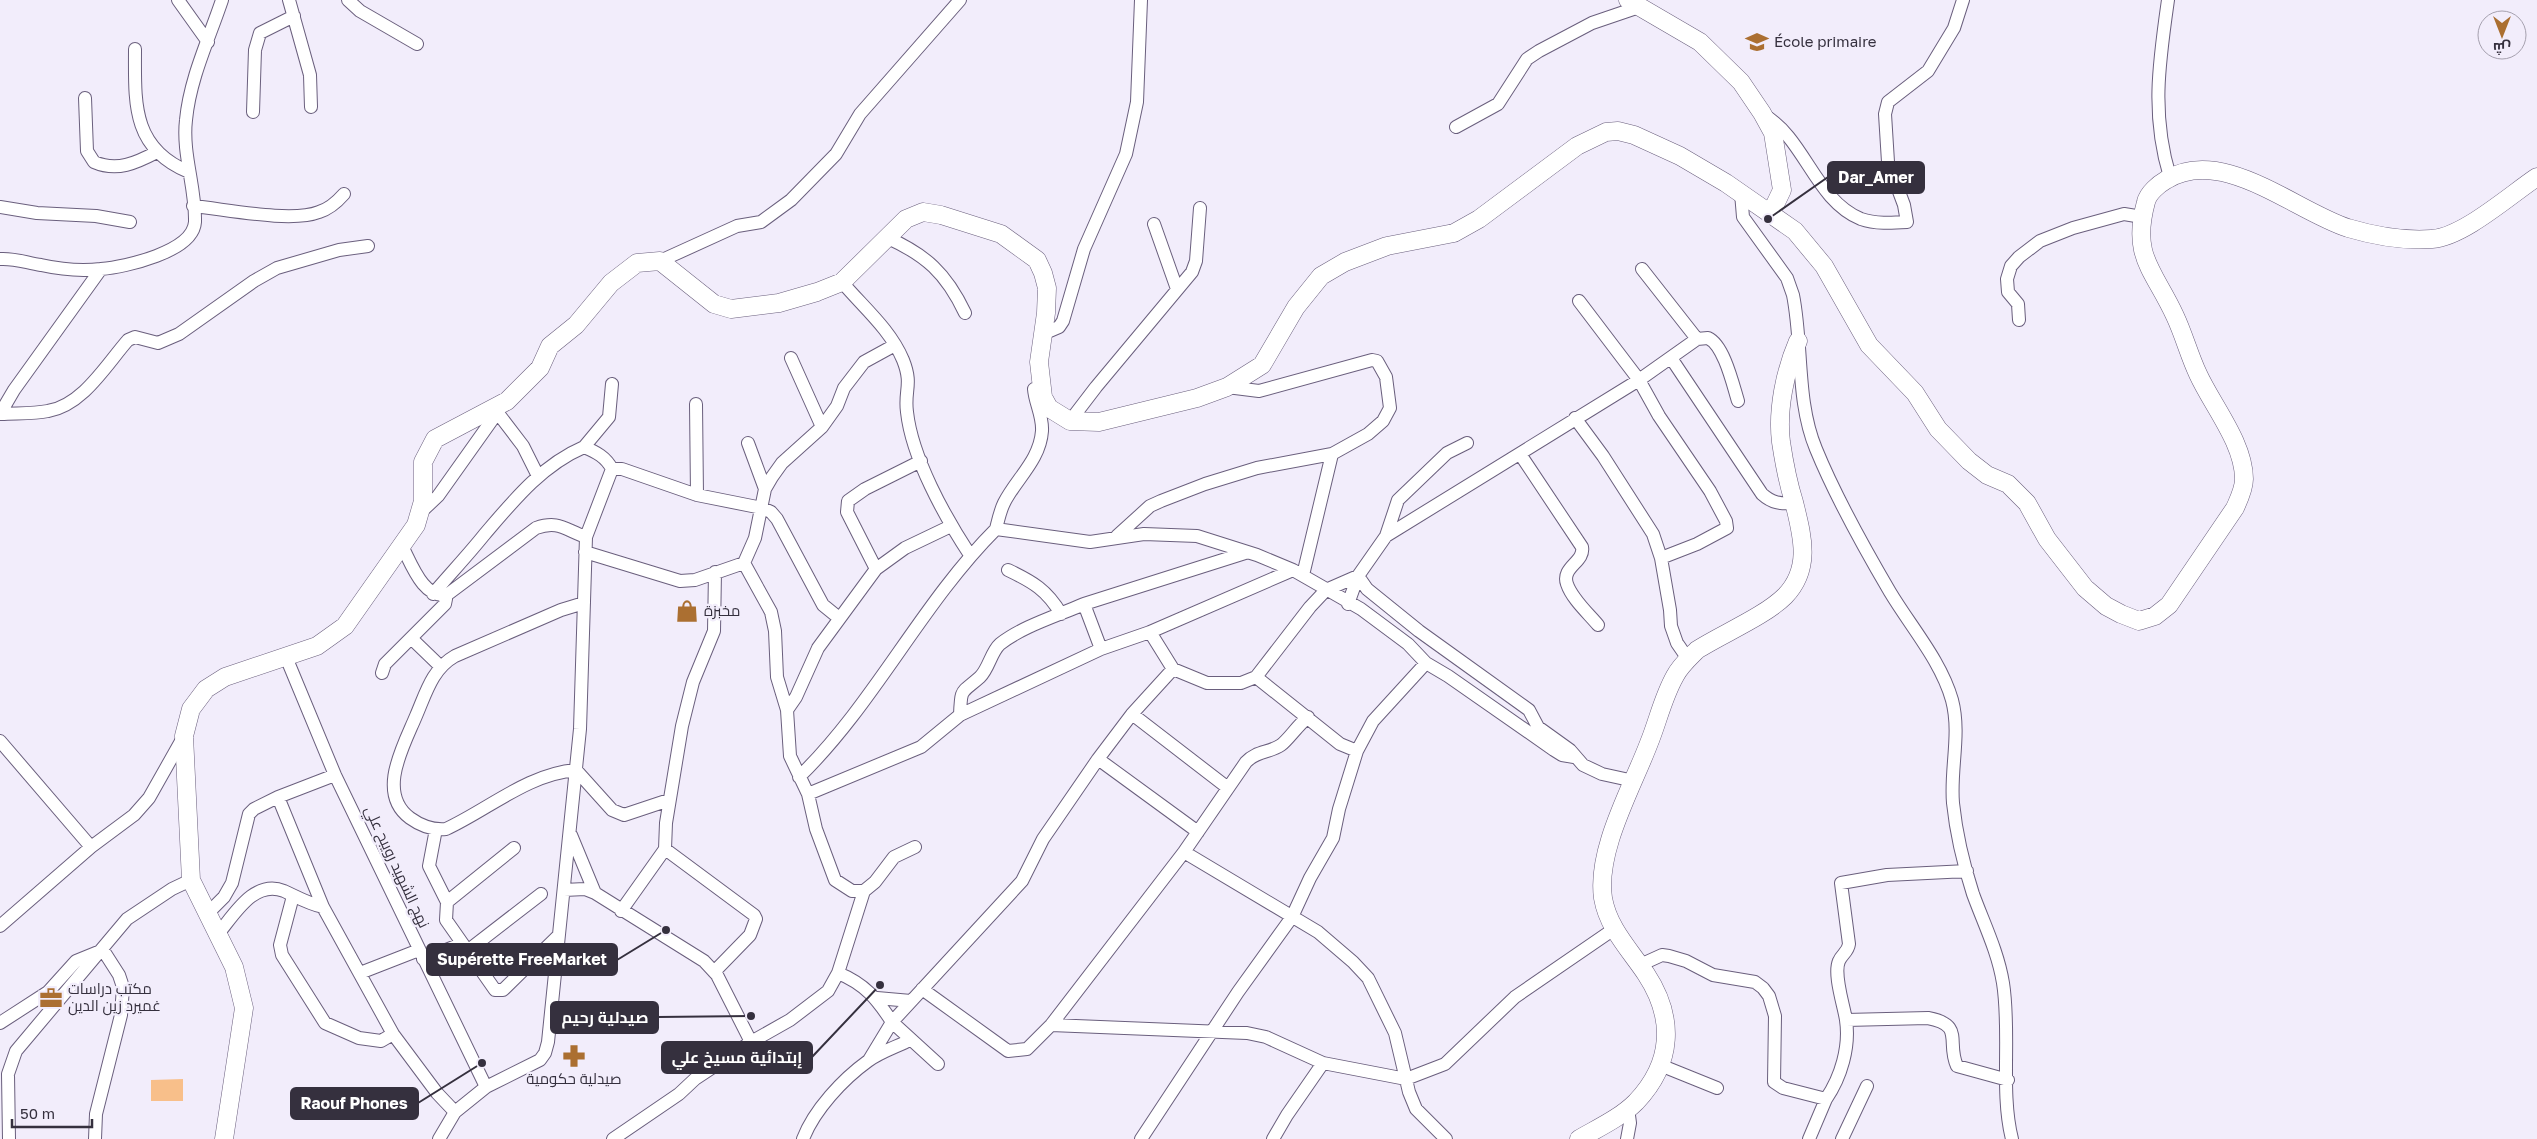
<svg xmlns="http://www.w3.org/2000/svg" width="2537" height="1139" font-family="'Golos Text',Cairo,sans-serif">
	<style>
		.green { fill: #f8bf8a }
		.lines { fill: none; stroke-linecap: round; stroke-linejoin: round }
		.street-casing { stroke: #6a5f7d; stroke-width: 14 }
		.secondary-casing { stroke: #6a5f7d; stroke-width: 19 }
		.street { stroke: #fff; stroke-width: 12 }
		.secondary { stroke: #fff; stroke-width: 18 }
		.labels { text-anchor: middle; stroke-width: 4.5; stroke-linejoin: round; paint-order: stroke }
		.poi-label { font-size: 15px; fill: #35303e; stroke: #f2edfb; text-anchor: start }
		.street-label { font-size: 15px; fill: #35303e; stroke: #f2edfb }
		.leader { fill: none; stroke: #35303e; stroke-width: 2 }
		.callout-dot { fill: #35303e; stroke: #f2edfb; stroke-width: 2 }
		.callout { fill: #35303e; stroke: #35303e; stroke-width: 2 }
		.callout-label { font-size: 16px; text-anchor: middle; font-weight: bold; fill: #fff }
	</style>
	<rect width="100%" height="100%" fill="#f2edfb"/>
	<!-- green -->
	<path class="green" d="M183 1079V1101H151V1080Z"/>
	<g class="lines">
		<defs>
			<path id="street" d="M178 0 208 42
				M289 0 310 75 311 107
				M348 0 360 11 417 44
				M2168 0C2159 63 2151 115 2170 177
				M135 49C135 102 131 148 189 172
				M85 98 87 151 94 162C117 172 136 163 157 152
				M253 112 255 50 260 33 294 16
				M1764 115C1805 139 1815 200 1861 219 1875 224 1892 223 1907 222L1904 205 1888 162 1885 114 1888 102 1928 71 1954 28 1963 0
				M1456 127 1498 104 1527 59 1539 51 1592 23 1639 7
				M1741 193 1743 217 1787 278 1793 295C1803 345 1796 401 1816 449 1836 498 1863 546 1890 592 1911 627 1941 661 1952 700 1961 734 1950 769 1953 803 1956 832 1964 866 1973 894 1984 924 1998 952 2003 983 2011 1033 2000 1092 2012 1139
				M193 206C225 209 291 223 319 212 329 209 337 202 344 194
				M0 207 37 213 96 216 130 222
				M1154 224 1177 289
				M886 237C926 255 946 273 965 313
				M0 259C15 258 27 263 41 265 59 269 83 271 101 269 125 267 193 252 195 222 196 188 182 154 186 120 190 78 209 39 222 0
				M660 261 737 226 761 222 791 200 836 154 860 114 960 0
				M1642 269 1697 339
				M842 282C863 307 890 329 903 360 913 385 904 390 907 412 912 458 945 517 970 555
				M1579 301 1639 380 1659 416 1710 491 1726 521 1727 528 1697 544 1661 558
				M2019 320 2018 304 2008 292 2007 279 2011 266 2019 257 2040 241 2073 228 2124 214 2142 217
				M1045 333 1059 327 1063 321 1084 249 1126 154 1137 102 1141 0
				M791 358 822 427
				M1671 358 1762 494C1772 503 1780 504 1794 503
				M1034 389C1035 403 1043 416 1042 431 1040 460 1016 479 1004 503 1000 511 998 521 996 529L1090 542 1144 534 1197 536 1257 555 1293 570 1361 609 1408 644 1426 663 1448 676 1554 750 1562 755 1574 757
				M696 404 697 495
				M494 408 523 446 538 476
				M0 414 14 390 101 269
				M1 414C17 413 33 414 48 411 83 405 106 365 128 340L135 337 158 343 179 334 254 281 277 268 339 250 368 246
				M1575 418 1603 456 1653 534 1661 558 1670 610 1671 626 1677 643 1688 659
				M1070 421 1096 387 1192 272 1196 261 1200 208
				M748 443 765 489
				M584 447 609 417 612 384
				M1520 454 1582 547C1585 562 1561 567 1567 584 1572 599 1588 613 1598 625
				M421 512 438 496 497 413
				M1117 536 1150 506 1161 501 1205 484 1257 468 1332 454 1368 434 1383 421 1390 408 1386 377 1377 361 1372 360 1259 391 1227 387
				M1386 536 1398 500 1447 453 1467 443
				M586 537 612 469H622L697 495 762 508 771 512 777 519 823 605 839 618
				M402 546C411 563 424 601 448 594L536 528C559 520 565 530 586 537L580 729 548 1042 545 1053 540 1060 486 1087 455 1112 439 1139
				M585 552 680 581 695 580 744 563
				M876 569 847 512 848 501 865 489 921 461
				M1008 570C1033 582 1047 590 1061 614
				M1303 575 1332 454
				M433 594C450 574 468 555 484 535 513 501 542 465 584 447 596 452 606 457 612 469
				M584 603 561 610 455 656C432 669 426 693 416 716 404 745 376 793 410 818 421 826 434 830 446 829 489 809 528 774 576 770L612 810 624 815 669 800
				M1348 604 1358 576 1386 536 1639 380 1697 339 1708 338C1724 345 1733 385 1738 401
				M411 638 440 666
				M1101 649 1084 604 1245 553
				M286 657 335 775 486 1087
				M1173 669 1150 632 1293 570
				M382 673 385 664 445 604 446 599 442 595
				M1256 677 1340 744 1357 751 1373 721 1426 663
				M787 710 796 697 818 648 876 569 905 548 951 526
				M1132 714 1228 788
				M960 715C961 687 961 694 980 677 989 668 991 652 1000 644 1023 626 1057 616 1084 604
				M0 741 91 847
				M1098 759 1198 832
				M799 777C875 703 921 604 996 529
				M808 794 921 747 960 715 1101 649 1150 632
				M278 797 323 907
				M436 829 429 866 447 902 446 920 495 990H503L557 937
				M571 835 595 893
				M665 849 754 915 756 919 750 935 714 972
				M1184 852 1318 932 1353 962 1368 978 1395 1033 1409 1092 1416 1109 1446 1139
				M564 890 585 889 595 893 704 961 717 975 751 1042
				M864 891H852L835 880 816 829 808 794 790 756 787 710 777 677 775 631 771 612 744 563 755 538 765 489 772 477 782 463 822 427 837 406 844 388 864 362 895 345
				M293 896 280 945 282 955 325 1023 359 1038 381 1041 393 1034
				M447 902 514 848
				M621 911 665 849 666 823 682 726 693 682 714 631 715 572
				M207 914 224 897 232 883 249 814 254 809 278 797 335 775
				M0 926 91 847 134 815 149 798 184 736
				M218 934C234 915 254 879 284 891 297 897 309 904 323 907L393 1034 437 1093 455 1112
				M466 952 541 894
				M423 959 461 944
				M1640 965 1662 955 1669 956 1686 961 1713 975 1755 982 1763 988 1769 996 1775 1016 1774 1082 1783 1088 1826 1099 1809 1139
				M360 973 419 950
				M838 973 864 891 875 882 894 857 915 847
				M922 989 1008 1051 1027 1049 1051 1025 1184 852 1246 762C1256 751 1269 753 1281 745 1289 739 1297 726 1308 717
				M877 998 911 1001
				M1846 1020C1844 1006 1833 974 1839 961 1842 954 1848 952 1849 944L1841 883 1887 875 1967 871
				M0 1023 48 992 76 961 103 950 119 975 123 987 121 1015 96 1114 95 1139
				M1051 1025 1247 1033 1266 1037 1323 1063 1406 1079 1445 1064 1515 997 1614 929
				M938 1064 892 1022 1022 881 1043 839 1098 759 1132 714 1173 669 1207 683H1241L1256 677 1310 607 1326 590 1358 576 1367 589 1419 631 1529 710 1538 727 1570 750 1583 765 1602 774 1634 781
				M1660 1065 1717 1088
				M1826 1099C1841 1077 1850 1047 1846 1020L1928 1018C1965 1025 1946 1042 1957 1066L2008 1080
				M9 1139 8 1074 16 1051 127 919 172 889 191 880
				M613 1139 679 1094 695 1079 751 1042 790 1020 828 991 838 973C865 984 877 999 892 1022L869 1060
				M803 1139C814 1110 843 1079 868 1061 880 1052 896 1047 910 1040
				M1141 1139 1238 992 1292 917 1310 878 1333 838 1339 809 1357 751
				M1273 1139 1287 1115 1323 1063
				M1627 1139 1630 1123 1628 1108
				M1842 1139 1867 1086"/>
			<path id="secondary" d="M1628 0 1700 42 1741 82 1762 113 1773 133 1782 190 1771 213
				M224 1139 244 1008 234 967 191 880 184 736 191 709 206 689 225 677 317 646 345 626 416 525 423 501V462L435 439 507 401 540 368 550 346 576 325 611 283 637 263 660 261 714 304 731 309 779 303 817 292 842 282 906 219 923 212 941 215 1001 234 1037 260 1043 273 1047 288 1046 313 1039 362 1043 397 1049 408 1070 421 1099 422 1197 398 1227 387 1262 365 1296 307 1321 276 1345 262 1387 246 1454 233 1479 219 1577 146 1606 132 1618 131 1634 135 1680 156 1726 183 1795 231 1824 266 1869 345 1915 393 1938 429 1969 461 1987 475 2008 484 2027 503 2047 539 2085 588 2106 606 2121 614 2139 621 2155 616 2169 605 2235 508C2239 499 2244 489 2244 479 2244 443 2212 405 2198 374 2189 355 2184 335 2175 316 2154 270 2131 257 2146 202 2148 193 2159 184 2166 180 2222 145 2295 211 2348 228 2375 236 2405 241 2432 239 2463 237 2510 195 2537 177
				M1579 1139C1598 1128 1620 1118 1636 1102 1673 1063 1675 1018 1646 974 1630 950 1608 928 1603 898 1596 850 1632 788 1649 743 1658 721 1663 697 1675 676 1680 666 1689 658 1697 650 1722 634 1765 616 1785 596 1812 568 1802 535 1794 502 1788 483 1784 462 1781 442 1777 410 1785 371 1798 341"/>
		</defs>
		<!-- street casing -->
		<use href="#street" class="street-casing"/>
		<!-- secondary casing -->
		<use href="#secondary" class="secondary-casing"/>
		<!-- street -->
		<use href="#street" class="street"/>
		<!-- secondary -->
		<use href="#secondary" class="secondary"/>
	</g>
	<!-- icons -->
	<defs>
		<symbol id="school-bare" viewBox="-9 -9 18 18"><path d="M0-5L7-2L0 1L-7-2ZM-4 1L0 2.5L4 1V4Q0 6-4 4Z" fill="#ab6f31" stroke="#f2edfb" stroke-width="2.5" paint-order="stroke"/></symbol>
		<symbol id="shop-bare" viewBox="-9 -9 18 18"><path d="M-5-2.5h2.3a2.7 3.5 0 0 1 5.4 0H5L5.5 6h-11ZM-1.5-2.5h3a1.5 2.3 0 0 0-3 0Z" fill="#ab6f31" stroke="#f2edfb" stroke-width="2.5" paint-order="stroke"/></symbol>
		<symbol id="office-bare" viewBox="-9 -9 18 18"><path d="M-6-3h4V-5.5h4V-3h4V5H-6ZM-1-4.5V-3h2v-1.5ZM-6 0V1H6V0Z" fill="#ab6f31" stroke="#f2edfb" stroke-width="2.5" paint-order="stroke"/></symbol>
		<symbol id="pharmacy-bare" viewBox="-9 -9 18 18"><path d="M-2-6h4v4h4v4h-4v4h-4v-4h-4v-4h4Z" fill="#ab6f31" stroke="#f2edfb" stroke-width="2.5" paint-order="stroke"/></symbol>
	</defs>
	<g fill-rule="evenodd">
		<use href="#school-bare" x="1741" y="26" width="32" height="32"/>
		<use href="#shop-bare" x="671" y="595" width="32" height="32"/>
		<use href="#office-bare" x="35" y="982" width="32" height="32"/>
		<use href="#pharmacy-bare" x="558" y="1040" width="32" height="32"/>
	</g>
	<g class="labels">
		<!-- poi labels -->
		<g class="poi-label">
			<text x="1774" y="47">École primaire</text>
			<text x="704" y="616">مخبزة</text>
			<text x="68" y="994">مكتب دراسات<tspan x="68" dy="17">غميرد زين الدين</tspan></text>
			<text x="574" y="1084" text-anchor="middle">صيدلية حكومية</text>
		</g>
		<!-- street labels -->
		<g class="street-label">
			<text transform="translate(397 867) rotate(65)" y="5">نهج الشهيد رويبح علي</text>
		</g>
	</g>
	<!-- callouts -->
	<path class="leader" d="M1768 219L1828 177M666 930L617 960M751 1016L658 1017M880 985L812 1057M482 1063L418 1103"/>
	<g class="callout-dot">
		<circle cx="1768" cy="219" r="5"/>
		<circle cx="666" cy="930" r="5"/>
		<circle cx="751" cy="1016" r="5"/>
		<circle cx="880" cy="985" r="5"/>
		<circle cx="482" cy="1063" r="5"/>
	</g>
	<g class="callout">
		<rect x="1828" y="162" width="96" height="31" rx="5"/>
		<rect x="427" y="944" width="190" height="31" rx="5"/>
		<rect x="551" y="1002" width="107" height="31" rx="5"/>
		<rect x="662" y="1042" width="150" height="31" rx="5"/>
		<rect x="291" y="1088" width="127" height="31" rx="5"/>
	</g>
	<g class="callout-label">
		<text x="1876" y="183">Dar_Amer</text>
		<text x="522" y="965">Supérette FreeMarket</text>
		<text x="605" y="1023">صيدلية رحيم</text>
		<text x="737" y="1063">إبتدائية مسيخ علي</text>
		<text x="354" y="1109">Raouf Phones</text>
	</g>
	<!-- north arrow -->
	<g transform="translate(2502 35) rotate(180)"><circle r="24" fill="#f2edfb" stroke="#a6a1af"/>
	<path d="M0-4L9 19L0 12L-9 19Z" fill="#ab6f31"/>
	<text y="-8" font-size="14" font-weight="bold" text-anchor="middle" fill="#35303e">ش</text>
	</g>
	<!-- scale -->
	<path d="M12 1119v8h80v-8" fill="none" stroke="#35303e" stroke-width="2.5"/>
	<text x="20" y="1119" font-size="15" fill="#35303e" stroke="#f2edfb" stroke-width="4" paint-order="stroke">50 m</text>
</svg>
